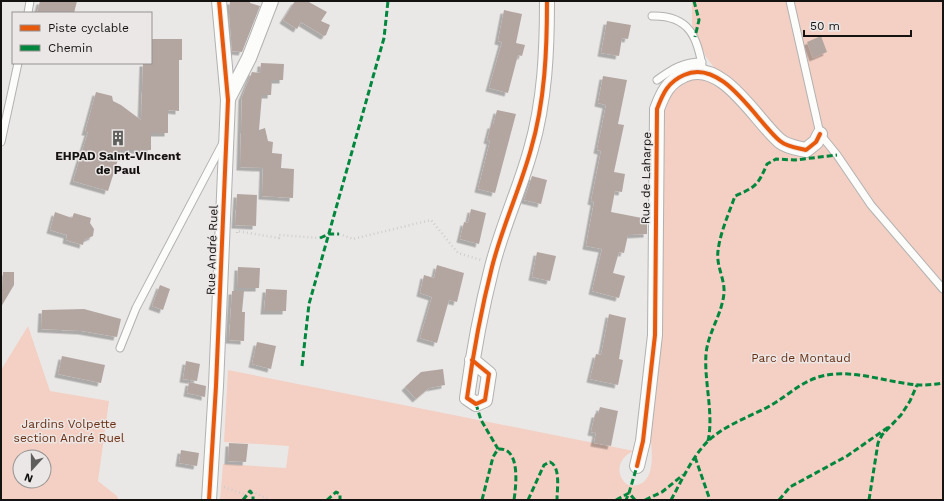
<svg xmlns="http://www.w3.org/2000/svg" width="944" height="501" font-family="'Work Sans',sans-serif">
	<style>
		.green { fill: #f3d0c3; fill-rule: evenodd }
		.building { fill: #b3a6a1; filter: url(#shadow) }
		.lines { fill: none; stroke-linecap: round; stroke-linejoin: round }
		.lane-casing { stroke: #b2b1b1; stroke-width: 9 }
		.street-casing { stroke: #b2b1b1; stroke-width: 16 }
		.path { stroke: #cecdcd; stroke-width: 2.5; stroke-dasharray: 1 3; stroke-linecap: butt }
		.lane { stroke: #fcfcfb; stroke-width: 7 }
		.street { stroke: #fcfcfb; stroke-width: 14 }
		.quiet { stroke: #00873e; stroke-width: 3; stroke-dasharray: 6 3; stroke-linecap: butt }
		.cycleway-casing { stroke: #ebe7e6; stroke-width: 6 }
		.cycleway { stroke: #e8590c; stroke-width: 4 }
		.labels { text-anchor: middle; stroke-width: 3; stroke-linejoin: round; paint-order: stroke }
		.poi-label { font-size: 12px; font-weight: bold; fill: #141312; stroke: #ebe7e6 }
		.street-label { font-size: 12px; fill: #141312; stroke: #ebe7e6 }
		.park-label { font-size: 12px; fill: #6b2e11; stroke: #ebe7e6 }
	</style>
	<defs>
		<filter id="shadow"><feDropShadow dx="-3.5" dy="3.5" stdDeviation="0" flood-color="#0004"/></filter>
	</defs>
	<rect width="100%" height="100%" fill="#eae8e7"/>
	<!-- green -->
	<path class="green" d="M692 1H943V500H220L223 464 286 468 289 446 224 442 228 370 634 451C618 457 614 475 628 485 659 490 652 447 649 428L661 120C671 80 681 84 716 70L706 57 692 25Z
		M28 326 50 391 109 401 98 481 117 496 119 500H1V370ZM20 457H44V481H20Z"/>
	<!-- building -->
	<path class="building" d="M40 1H77L74 13H37Z
		M230 1H250V3L260 6 242 52 232 51 229 13Z
		M295 1H307L327 12 321 21 330 25 326 35 324 36 301 22 297 29 283 20Z
		M504 10 522 14 516 43 525 45 522 56 518 55 508 93 489 88 502 42 498 41Z
		M607 21 631 25 628 39 622 38 619 56 601 53Z
		M821 36 827 52 813 58 807 42Z
		M151 39H182V60H179V111L168 110V133H151V150H121L108 191 73 181 88 132H85L96 92 112 96 113 101 121 105 141 120 143 63H151Z
		M261 63 284 64 283 80H272L271 95H262L259 130 265 128 268 141 273 142 272 153 282 154 281 168 294 169 293 198 262 196 263 168 240 167 242 97 252 72 260 73Z
		M603 76 627 80 618 124 624 125 614 172 625 174 622 192 615 191 611 212 647 219V234L628 235 624 253 619 252 613 273 625 276 619 298 592 291 602 249 586 246 594 202 591 201 601 151 597 150 606 105 598 103Z
		M497 110 516 114 495 193 478 189 490 141 487 140 491 125H493Z
		M532 176 547 180 541 204 524 200Z
		M237 194 257 195 256 226 235 225Z
		M471 209 486 213 479 244 460 239 464 222 468 223Z
		M55 212 72 218 74 213 91 218 90 223 94 229 93 236 84 240 83 245 66 240 67 235 50 230Z
		M537 252 556 256 550 281 532 277Z
		M437 265 464 273 457 302 449 300 437 343 420 338 432 297 420 293 424 275 434 278Z
		M238 267 260 268 259 288H237Z
		M3 272H14V285L1 307Z
		M160 285 170 289 163 310 152 306Z
		M266 289 287 290 286 311H264Z
		M232 291H244L242 312H245L244 341 229 340Z
		M84 309 121 319 117 337 82 331 41 329 42 310Z
		M609 314 626 318 619 359 623 360 618 385 590 379 596 354 601 355Z
		M257 342 276 346 271 369 252 364Z
		M62 356 105 365 101 383 58 374Z
		M186 361 200 364 197 381 183 379Z
		M443 369 445 385 429 388 416 399 405 387 421 372Z
		M189 382 206 386 205 397 187 393Z
		M600 407 618 411 611 446 594 443 596 433 591 432 595 414H598Z
		M229 443 248 444 246 462 228 461Z
		M181 450 199 453 197 466 179 463Z"/>
	<g class="lines">
		<defs>
			<path id="lane" d="M790 1 820 134 837 155 871 205 943 289
				M28 13 30 1
				M652 16C690 15 698 38 703 71
				M657 80C672 69 683 62 702 62
				M1 142 18 63
				M120 348 136 308 224 141"/>
			<path id="street" d="M228 99 249 58 271 1
				M472 360 489 374 485 400 476 404 467 398C473 354 481 310 492 267 502 227 520 189 531 149 545 101 547 50 547 1
				M637 466 643 441 655 335 657 109C663 93 668 82 684 75 722 57 756 121 780 141 787 147 798 148 806 150L816 142 820 134
				M209 500 216 386 228 100 219 1"/>
		</defs>
		<!-- lane casing -->
		<use href="#lane" class="lane-casing"/>
		<!-- street casing -->
		<use href="#street" class="street-casing"/>
		<!-- path -->
		<path class="path" d="M237 233V231L279 238V235L320 238
			M339 234 353 239 431 220 458 253 481 260
			M224 487 246 495
			M252 491 269 500"/>
		<!-- lane -->
		<use href="#lane" class="lane"/>
		<!-- street -->
		<use href="#street" class="street"/>
		<!-- quiet -->
		<path class="quiet" d="M694 1 699 20 695 37
			M320 238 329 234H339
			M302 366 309 304 384 38 388 1
			M476 404 481 420 498 449
			M708 441C714 414 704 382 706 354 708 332 722 315 724 293 725 279 716 266 718 251 720 233 729 213 735 196 756 187 758 185 767 164L776 159 795 160 837 155
			M695 457 710 500
			M243 500 250 491 253 495V500
			M327 500 336 492 340 494V500
			M482 500 493 457 498 449C521 447 516 486 514 500
			M528 500 544 465 550 462C561 467 557 490 557 500
			M616 500 629 493 626 500
			M635 500 629 493 637 466
			M645 500 662 492 683 475
			M671 500C682 480 692 457 708 441 724 426 746 418 766 408 791 395 804 376 835 374 864 372 893 384 922 385 929 385 936 384 943 383
			M779 500 790 487 847 456 890 426
			M869 500 878 443 882 435 901 415 910 401 917 385"/>
		<defs>
			<path id="cycleway" d="M472 360 489 374 485 400 476 404 467 398C473 354 481 310 492 267 502 227 520 189 531 149 545 101 547 50 547 1
				M637 466 643 441 655 335 657 109C663 93 668 82 684 75 722 57 756 121 780 141 787 147 798 148 806 150L816 142 820 134
				M209 500 216 386 228 100 219 1"/>
		</defs>
		<!-- cycleway casing -->
		<use href="#cycleway" class="cycleway-casing"/>
		<!-- cycleway -->
		<use href="#cycleway" class="cycleway"/>
	</g>
	<!-- icons -->
	<defs>
		<symbol id="building-bare" viewBox="-9 -9 18 18"><path d="M-4-6H4V6H1V3H-1V6H-4ZM-2.5-4.3h1.7v1.8h-1.7ZM.8-4.3h1.7v1.8H.8ZM-2.5-1h1.7V.8h-1.7ZM.8-1h1.7V.8H.8Z" fill="#5f5e5d" stroke="#ebe7e6" stroke-width="2.5" paint-order="stroke"/></symbol>
	</defs>
	<g fill-rule="evenodd">
		<use href="#building-bare" x="107" y="127" width="22" height="22"/>
	</g>
	<g class="labels">
		<!-- poi labels -->
		<g class="poi-label">
			<text x="118" y="160">EHPAD Saint-Vincent<tspan x="118" dy="14">de Paul</tspan></text>
		</g>
		<!-- street labels -->
		<g class="street-label">
			<text transform="translate(646 178) rotate(-89)" y="4">Rue de Laharpe</text>
			<text transform="translate(212 250) rotate(-88)" y="4">Rue André Ruel</text>
		</g>
		<!-- park labels -->
		<g class="park-label">
			<text x="801" y="362">Parc de Montaud</text>
			<text x="69" y="428">Jardins Volpette<tspan x="69" dy="14">section André Ruel</tspan></text>
		</g>
	</g>
	<!-- border -->
	<rect width="944" height="501" fill="none" stroke="#141312" stroke-width="4"/>
	<!-- legend -->
	<rect x="12" y="12" width="140" height="52" fill="#ebe7e6" stroke="#959291"/>
	<rect x="20" y="25" width="20" height="6" fill="#e8590c" stroke="#959291"/>
	<text x="48" y="32" font-size="12" fill="#141312">Piste cyclable</text>
	<rect x="20" y="45" width="20" height="6" fill="#00873e" stroke="#959291"/>
	<text x="48" y="52" font-size="12" fill="#141312">Chemin</text>
	<!-- north arrow -->
	<g transform="translate(32 469) rotate(201)"><circle r="19" fill="#ebe7e6" stroke="#959291"/>
	<path d="M0-3L7 15L0 10L-7 15Z" fill="#5f5e5d"/>
	<text y="-6" font-size="11" font-weight="bold" text-anchor="middle" fill="#141312">N</text>
	</g>
	<!-- scale -->
	<path d="M804 30v6h107v-6" fill="none" stroke="#141312" stroke-width="2"/>
	<text x="810" y="30" font-size="12" fill="#141312" stroke="#ebe7e6" stroke-width="3" paint-order="stroke">50 m</text>
</svg>
